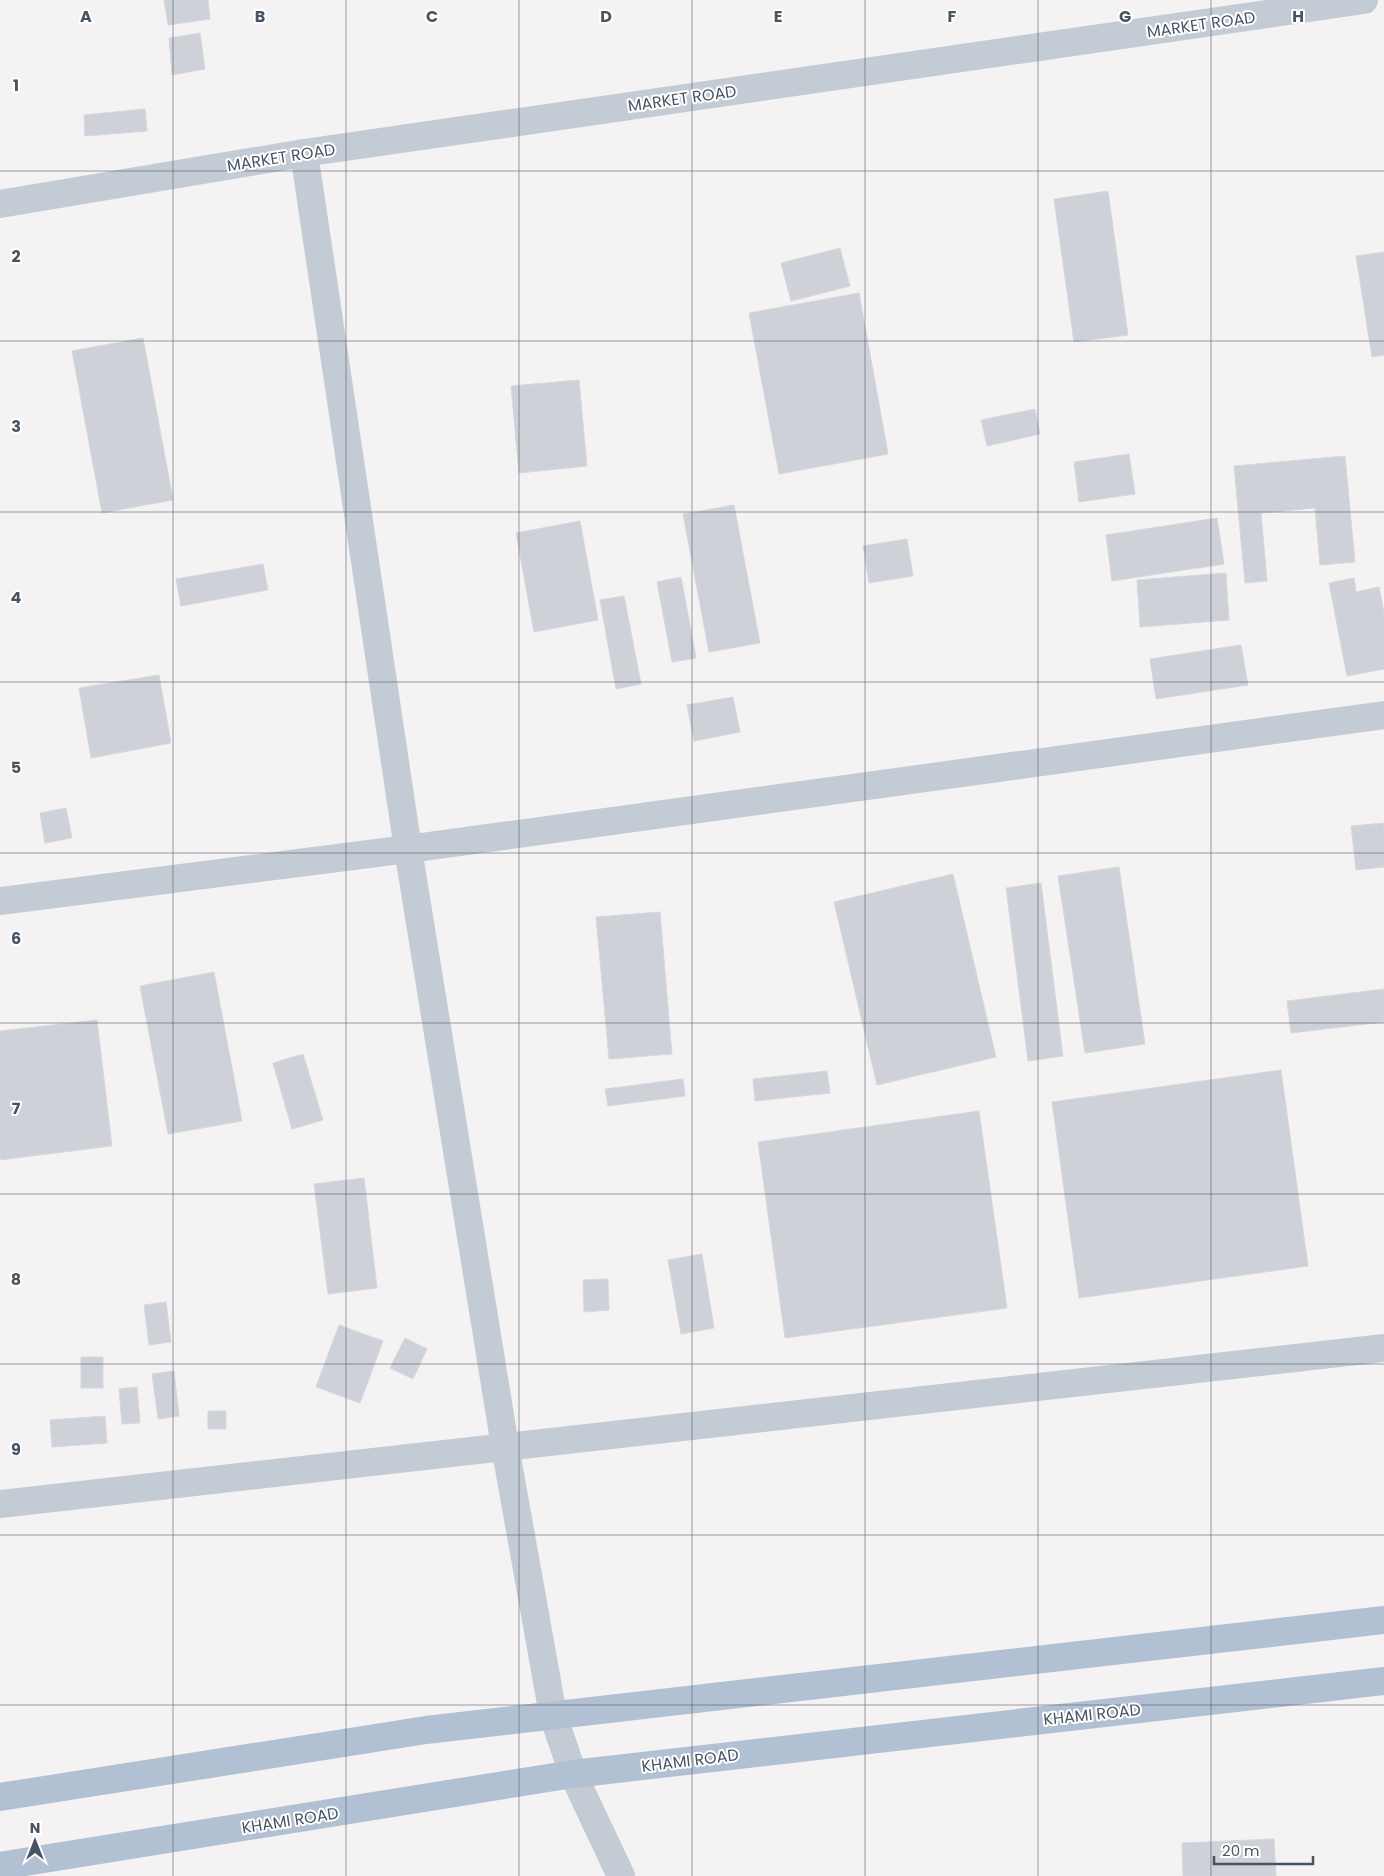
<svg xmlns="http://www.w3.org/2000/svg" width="1384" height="1876" font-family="Poppins,sans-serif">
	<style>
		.building { fill: #ced1d7; stroke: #d6d8de }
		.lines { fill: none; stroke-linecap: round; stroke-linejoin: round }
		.minor { stroke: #c3ccd4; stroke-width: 28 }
		.major { stroke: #b1c0d2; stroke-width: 28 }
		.grid { fill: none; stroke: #485461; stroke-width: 1; stroke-opacity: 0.55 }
		.labels { text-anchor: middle; stroke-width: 4; stroke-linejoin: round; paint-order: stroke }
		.street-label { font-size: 16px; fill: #485461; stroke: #fff }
		.grid-label { font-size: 16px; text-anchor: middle; font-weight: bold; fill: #485461; stroke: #fff; stroke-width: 4; stroke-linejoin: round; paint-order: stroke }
	</style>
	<rect width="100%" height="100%" fill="#f4f2f2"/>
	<!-- building -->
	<path class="building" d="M164 0H208L210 19 168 25Z
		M200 33 205 69 172 75 169 38Z
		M145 109 147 131 85 136 84 115Z
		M1108 191 1128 335 1074 342 1054 199Z
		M840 248 850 286 791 301 781 263Z
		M1384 252V355L1372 357 1356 256Z
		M859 293 888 454 779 474 749 313Z
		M143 338 173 500 102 513 72 351Z
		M579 380 587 466 519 473 511 386Z
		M1035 409 1040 434 987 446 981 420Z
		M1129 454 1135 494 1079 502 1074 462Z
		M1345 456 1355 562 1320 565 1315 508 1261 513 1267 581 1245 583 1234 466Z
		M734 505 760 643 709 652 683 514Z
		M1217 518 1224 564 1112 581 1106 535Z
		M580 521 598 620 534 632 516 533Z
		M907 539 913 576 869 583 863 546Z
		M263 564 268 590 181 606 176 579Z
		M1226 573 1229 620 1140 627 1137 580Z
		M681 577 696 658 672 662 657 582Z
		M1354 578 1356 592 1379 587 1384 612V669L1347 676 1329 583Z
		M624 596 641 684 616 689 600 600Z
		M1241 645 1248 685 1156 699 1150 659Z
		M159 675 171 743 91 758 79 688Z
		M733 697 740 732 694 741 687 705Z
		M66 808 72 838 45 843 40 813Z
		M1384 823V867L1356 870 1351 826Z
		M1119 867 1145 1044 1085 1053 1058 876Z
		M953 874 996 1057 877 1085 834 902Z
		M1041 883 1063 1056 1028 1061 1006 888Z
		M660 912 672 1054 609 1059 596 917Z
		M214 972 242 1121 168 1134 140 986Z
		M1384 989V1022L1291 1033 1287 1001Z
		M97 1020 112 1146 0 1160V1031Z
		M303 1054 323 1120 292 1129 273 1063Z
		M1281 1070 1308 1266 1079 1298 1052 1102Z
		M827 1071 830 1093 755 1101 753 1079Z
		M683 1079 685 1096 608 1106 605 1089Z
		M979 1111 1007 1308 785 1338 758 1142Z
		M364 1178 377 1288 328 1294 314 1184Z
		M702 1254 714 1328 681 1334 668 1260Z
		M608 1279 609 1310 584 1312 583 1280Z
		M166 1302 171 1342 149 1345 144 1305Z
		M339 1325 383 1341 360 1403 316 1387Z
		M405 1338 427 1349 413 1379 390 1368Z
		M81 1357H103V1388H81Z
		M174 1371 179 1416 158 1419 152 1374Z
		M137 1387 140 1423 122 1424 119 1389Z
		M208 1411H226V1429H208Z
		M105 1416 107 1443 52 1447 50 1420Z
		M1274 1839 1276 1876H1183L1182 1843Z"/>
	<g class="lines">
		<!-- minor -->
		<path class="minor" d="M304 153 408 849 505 1446 553 1715 573 1774 621 1876
			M0 204 304 153 1364 0
			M0 901 408 849 1384 715
			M0 1504 1384 1348"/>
		<!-- major -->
		<path class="major" d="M0 1797 426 1730 1384 1620
			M0 1866 573 1774 1384 1681"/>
	</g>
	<!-- grid -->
	<path class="grid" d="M173 0V1876M346 0V1876M519 0V1876M692 0V1876M865 0V1876M1038 0V1876M1211 0V1876M0 171H1384M0 341H1384M0 512H1384M0 682H1384M0 853H1384M0 1023H1384M0 1194H1384M0 1364H1384M0 1535H1384M0 1705H1384"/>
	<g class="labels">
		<!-- street labels -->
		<g class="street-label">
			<text transform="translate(1201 24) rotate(-8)" y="6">MARKET ROAD</text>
			<text transform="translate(682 98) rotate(-8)" y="6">MARKET ROAD</text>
			<text transform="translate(281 157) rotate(-9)" y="6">MARKET ROAD</text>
			<text transform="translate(1092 1714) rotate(-6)" y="6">KHAMI ROAD</text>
			<text transform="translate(690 1760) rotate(-7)" y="6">KHAMI ROAD</text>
			<text transform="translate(290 1820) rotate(-9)" y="6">KHAMI ROAD</text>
		</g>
	</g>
	<g class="grid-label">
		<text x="86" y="22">A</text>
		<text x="260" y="22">B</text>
		<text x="432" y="22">C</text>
		<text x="606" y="22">D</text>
		<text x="778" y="22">E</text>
		<text x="952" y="22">F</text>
		<text x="1125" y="22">G</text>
		<text x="1298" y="22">H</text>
		<text x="16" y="91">1</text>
		<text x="16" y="262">2</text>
		<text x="16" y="432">3</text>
		<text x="16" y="603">4</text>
		<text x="16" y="773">5</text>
		<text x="16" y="944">6</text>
		<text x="16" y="1114">7</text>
		<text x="16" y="1285">8</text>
		<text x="16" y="1455">9</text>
	</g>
	<!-- north arrow -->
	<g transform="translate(35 1841)" stroke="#ffffff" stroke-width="4" paint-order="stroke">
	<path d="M0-4L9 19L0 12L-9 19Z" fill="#485461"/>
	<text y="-8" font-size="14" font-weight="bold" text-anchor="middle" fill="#485461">N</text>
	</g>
	<!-- scale -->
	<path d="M1214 1856v8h99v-8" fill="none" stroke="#485461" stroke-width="2.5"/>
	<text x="1222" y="1856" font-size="15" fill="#485461" stroke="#ffffff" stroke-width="4" paint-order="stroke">20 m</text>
</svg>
